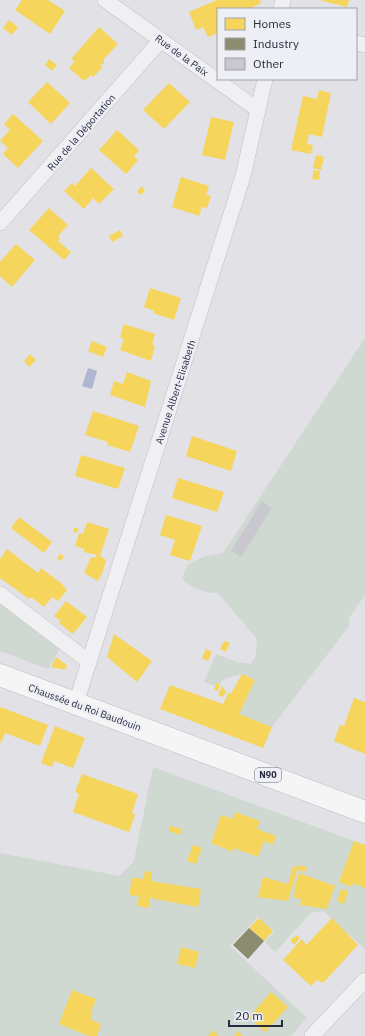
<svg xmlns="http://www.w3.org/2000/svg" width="365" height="1036" font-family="'IBM Plex Sans',sans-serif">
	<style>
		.green { fill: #cfd9d1 }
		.water { fill: #afb6d1 }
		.homes { fill: #f6d55c }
		.industry { fill: #8c8c6e }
		.building { fill: #c8c8ce }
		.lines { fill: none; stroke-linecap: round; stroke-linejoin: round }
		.street-casing { stroke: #bebec3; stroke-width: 16 }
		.primary-casing { stroke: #bdbec3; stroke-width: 23 }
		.street { stroke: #f0f0f2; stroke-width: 15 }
		.primary { stroke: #f5f5f6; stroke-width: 22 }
		.labels { text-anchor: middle; stroke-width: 4; stroke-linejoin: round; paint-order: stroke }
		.shield { fill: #eeeff5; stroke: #636576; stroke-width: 1 }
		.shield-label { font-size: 9px; font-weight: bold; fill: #282a3f }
		.street-label { font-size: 10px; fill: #282a3f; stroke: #eeeff5 }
	</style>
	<rect width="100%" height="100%" fill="#e1e1e6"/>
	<!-- green -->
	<path class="green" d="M365 338V595L349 618V626L272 727 239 714 255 680 242 674 223 679 220 684 216 683 215 686 204 682 216 654 237 662 251 664 256 655 257 639 218 593C203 593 194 589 182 579L187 565 205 556 223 553Z
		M0 598 62 645 48 669 0 651Z
		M153 767 365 845V949L323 911 311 913 275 952 265 942 274 932 258 917 230 946 307 1018 291 1036H0V853L120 876 134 861Z"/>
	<!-- water -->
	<path class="water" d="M88 368 97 371 92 389 82 386Z"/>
	<!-- homes -->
	<path class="homes" d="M22 0H48L65 11 50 34 15 10Z
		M217 0H260L261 3 253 7 254 9H218V33L208 37 203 27 196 30 189 12Z
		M319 0H349L347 7Z
		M9 20 18 27 12 35 3 28Z
		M99 27 118 44 104 59V63L100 65 103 67 93 77 91 75 84 81 69 68 75 61 71 59Z
		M49 59 57 65 52 71 45 65Z
		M47 82 70 103 51 124 28 102Z
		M169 83 190 102 164 129 143 110Z
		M319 90 331 93 322 137 309 134 307 144 313 145 311 154 291 150 303 96 317 99Z
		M13 114 43 141 18 168 3 154 8 148 0 141 10 130 4 124Z
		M211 117 234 122 225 160 202 155Z
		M117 130 139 150 134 156 138 160 126 174 99 150Z
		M316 155 324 157 321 170 313 168Z
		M91 168 114 189 99 204 93 198 84 209 64 191 72 183 75 186Z
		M314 170 320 171 319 180 312 179Z
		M181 177 209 186 206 195 211 196 207 208 202 207 199 216 172 207Z
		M141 186 145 190 141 195 137 192Z
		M49 208 68 225 58 236 60 238 58 241 71 252 64 260 29 230Z
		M120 230 123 236 112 242 109 236Z
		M16 244 35 260 12 287 0 276V262Z
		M150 288 181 298 174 320 153 313 154 311 144 307Z
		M124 324 155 334 152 345 155 346 151 361 120 350 124 339 120 337Z
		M92 341 107 347 103 357 88 351Z
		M30 354 36 360 29 367 24 361Z
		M127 372 151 381 145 407 110 395 114 381 123 384Z
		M93 411 139 426 130 452 107 445 108 442 85 435Z
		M192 436 237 451 231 471 186 456Z
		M81 455 125 468 118 489 75 476Z
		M178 478 224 492 217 512 172 498Z
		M166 515 202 526 190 561 170 555 175 540 160 535Z
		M19 517 52 542 44 553 11 528Z
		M87 522 109 529 100 556 106 560 103 571 98 581 84 573 91 557 95 558 97 555 84 552V549L75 546 79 533 83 534Z
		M75 527 79 529 76 533 73 531Z
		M7 549 38 573 41 568 62 584 67 590 58 601 52 597 44 607 31 597 29 599 0 578V559Z
		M60 554 64 556 61 561 57 559Z
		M66 601 87 617 73 634 59 623 61 621 54 616Z
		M114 634 152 661 137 682 107 657Z
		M224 641 230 643 226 652 220 649Z
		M206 649 212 652 208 661 202 658Z
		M56 657 67 665 65 670 51 667Z
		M242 674 255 680 239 714 272 727 263 748 160 709 170 685 223 704 229 692 231 694Z
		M216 683 220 684 218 691 214 690Z
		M222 686 226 692 223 697 218 695Z
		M354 698 365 702V754L334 741 340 725 344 726Z
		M0 707 48 725 40 746 5 733 0 744Z
		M55 726 85 738 73 768 54 761 52 767 41 763Z
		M82 774 138 794 132 813 135 815 129 832 73 812 79 794 75 792Z
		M235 812 260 821 257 829 276 836 273 845 264 841 258 857 234 848 233 852 211 843 221 815 233 819Z
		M170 826 182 829 180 835 169 831Z
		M354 841 365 845V888L353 883 352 887 339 882Z
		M193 845 202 848 196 864 187 861Z
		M299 865 307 867 305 872 298 870Z
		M293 866 298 867 288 901 258 897 263 877 288 884Z
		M145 871 152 872 151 881 201 889 198 907 150 898 149 908 137 906 139 896 129 895 132 878 143 879Z
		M299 873 335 886 327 909 300 905 301 899 293 897 296 889H294Z
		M341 889 348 891 344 904 337 901Z
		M259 918 273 931 264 941 249 928Z
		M332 918 358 945 323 983 317 980 311 986 283 960 302 939 306 945Z
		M297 935 300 938 294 945 290 940Z
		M181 947 199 952 195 968 177 964Z
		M72 990 96 999 91 1012 92 1020 101 1024 97 1036H89L59 1024Z
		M271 992 288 1007 265 1032 249 1017Z
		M213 1030 219 1036H208Z
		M238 1031 243 1036H234Z"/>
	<!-- industry -->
	<path class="industry" d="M249 928 264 941 248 959 233 945Z"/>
	<!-- building -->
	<path class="building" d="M262 501 272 508 241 557 231 551Z"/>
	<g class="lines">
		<defs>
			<path id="street" d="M105 0 258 110
				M281 9 283 0
				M356 43 365 45
				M0 223 161 40
				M0 594 88 661
				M76 703 243 176 265 79
				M312 1036 365 980"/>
			<path id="primary" d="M0 675 365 812"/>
		</defs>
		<!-- street casing -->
		<use href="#street" class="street-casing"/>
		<!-- primary casing -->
		<use href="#primary" class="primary-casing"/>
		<!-- street -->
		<use href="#street" class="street"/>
		<!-- primary -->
		<use href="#primary" class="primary"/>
	</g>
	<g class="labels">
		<!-- shield labels -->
		<rect class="shield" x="255" y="768" width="26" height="14" rx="3"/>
		<g class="shield-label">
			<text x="268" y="778">N90</text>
		</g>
		<!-- street labels -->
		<g class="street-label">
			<text transform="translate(182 55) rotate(36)" y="4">Rue de la Paix</text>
			<text transform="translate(81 132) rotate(-49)" y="4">Rue de la Déportation</text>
			<text transform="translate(175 392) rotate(-72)" y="4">Avenue Albert-Elisabeth</text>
			<text transform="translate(85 707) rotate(20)" y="4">Chaussée du Roi Baudouin</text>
		</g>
	</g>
	<!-- legend -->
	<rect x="217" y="8" width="140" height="72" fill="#eeeff5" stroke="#9fa0ac"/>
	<rect x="225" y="18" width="20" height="12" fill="#f6d55c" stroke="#9fa0ac"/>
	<text x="253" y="28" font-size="12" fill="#282a3f">Homes</text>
	<rect x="225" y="38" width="20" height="12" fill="#8c8c6e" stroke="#9fa0ac"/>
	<text x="253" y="48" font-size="12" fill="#282a3f">Industry</text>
	<rect x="225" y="58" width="20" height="12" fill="#c8c8ce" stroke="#9fa0ac"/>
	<text x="253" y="68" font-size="12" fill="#282a3f">Other</text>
	<!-- scale -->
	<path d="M229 1020v6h53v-6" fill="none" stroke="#282a3f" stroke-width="2"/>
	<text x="235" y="1020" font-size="12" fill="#282a3f" stroke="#eeeff5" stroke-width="3" paint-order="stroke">20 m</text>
</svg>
